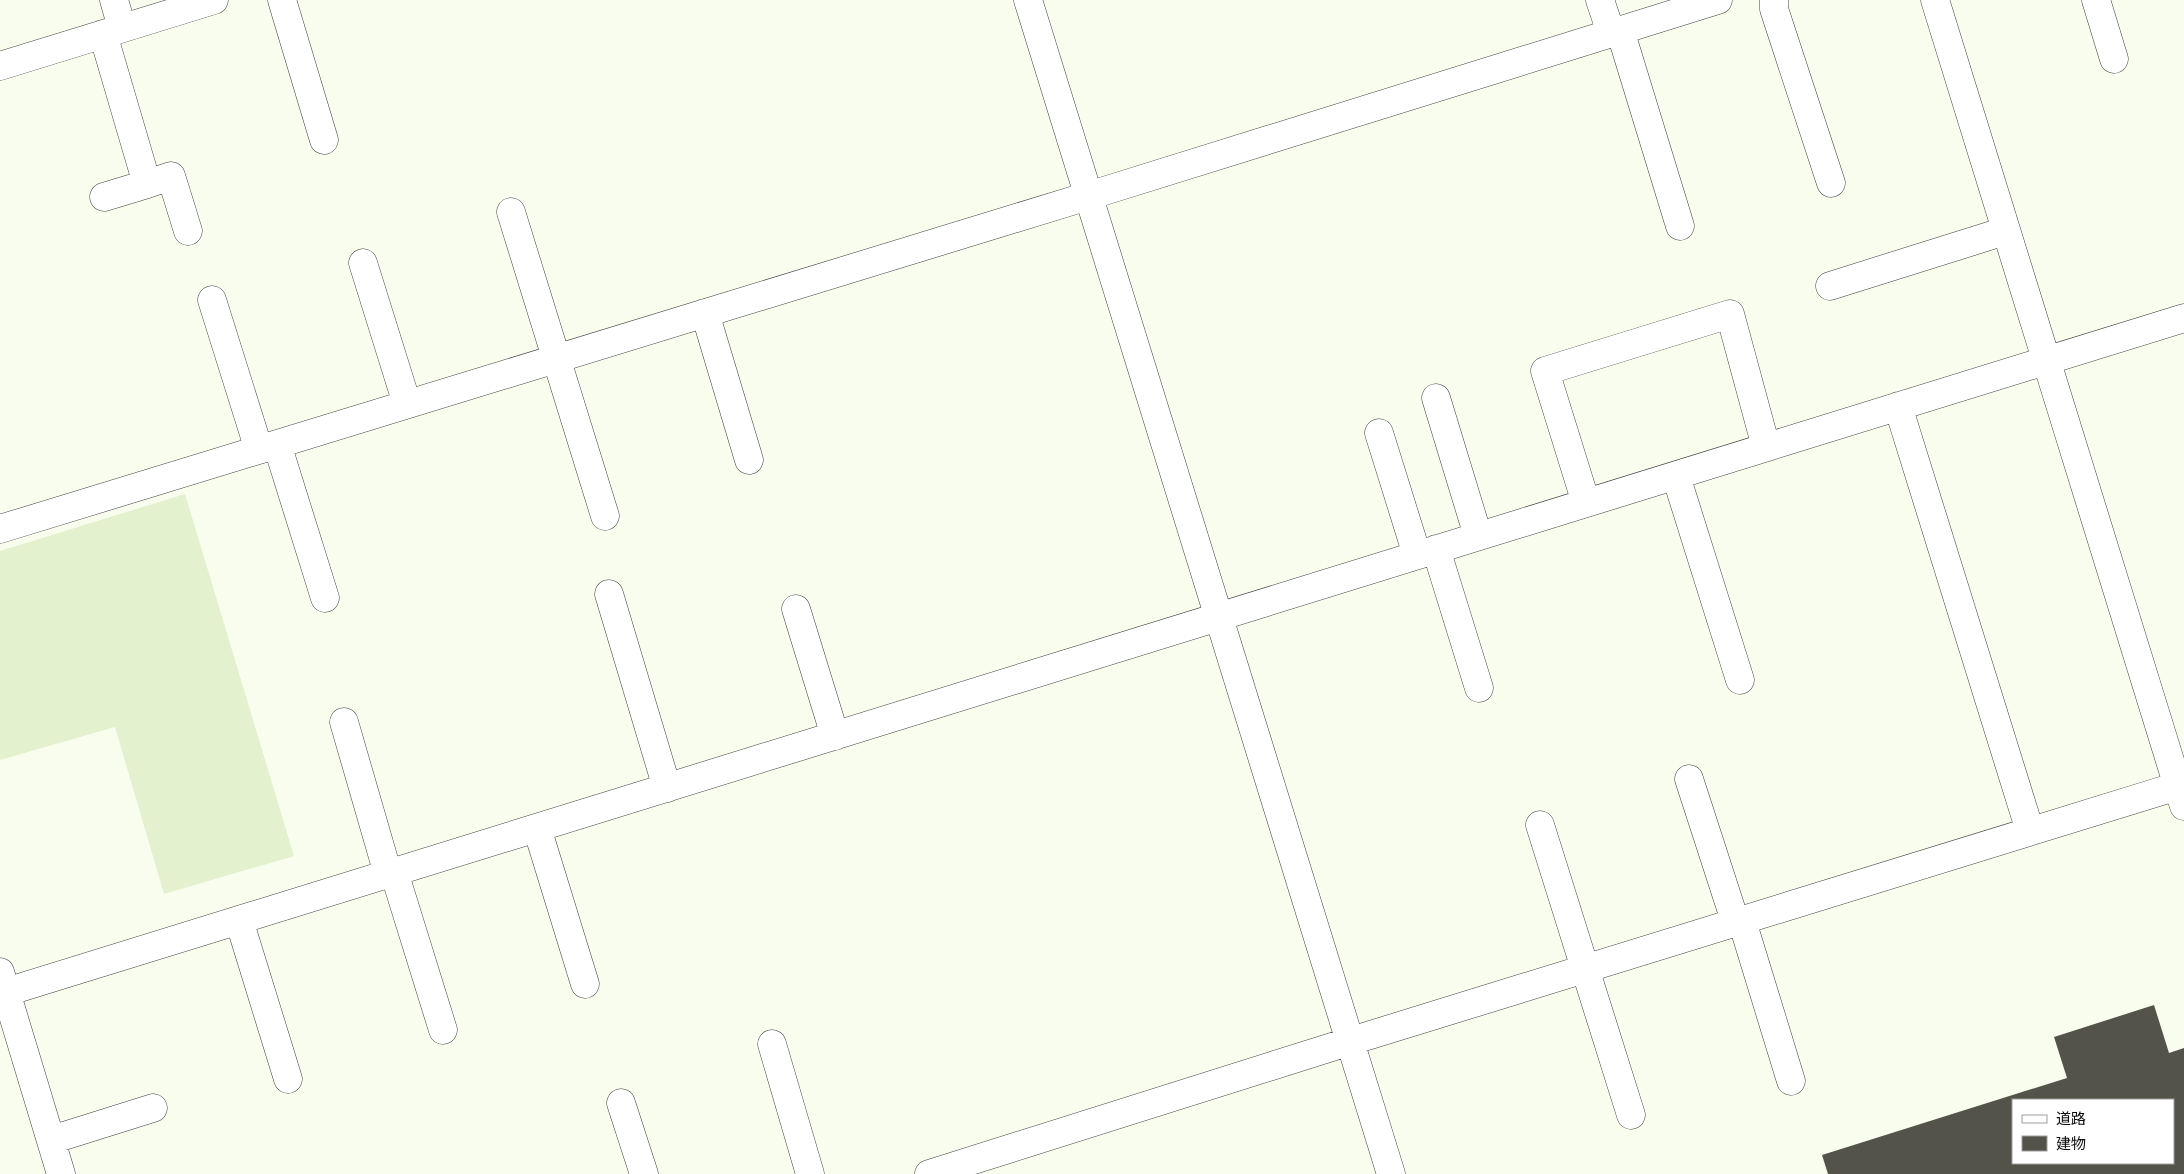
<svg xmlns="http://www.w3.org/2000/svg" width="2184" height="1174" font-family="Merriweather,'Noto Sans JP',serif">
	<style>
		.farmland { fill: #e3f1cf }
		.building { fill: #545349; fill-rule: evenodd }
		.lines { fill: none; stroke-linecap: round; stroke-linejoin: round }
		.minor-casing { stroke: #3f3f3f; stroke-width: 29 }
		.minor { stroke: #fff; stroke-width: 28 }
	</style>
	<rect width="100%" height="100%" fill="#f8fded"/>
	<!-- farmland -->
	<path class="farmland" d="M185 494 294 856 164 894 115 727 0 760V551Z"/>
	<!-- building -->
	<path class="building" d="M2154 1005 2169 1053 2184 1048V1174H1828L1822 1155 2067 1078 2054 1037ZM2013 1100H2173V1163H2013Z"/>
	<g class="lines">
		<defs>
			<path id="minor" d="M114 0 122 28
				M282 0 324 140
				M1028 0 1391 1174
				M1600 0 1611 33
				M1774 0V9L1831 183
				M1935 0 2184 806
				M2096 0 2114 59
				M1620 30 1680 226
				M103 34 147 184 171 176 188 231
				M0 66 214 0
				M104 197 147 184
				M511 212 605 516
				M363 263 407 404
				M1830 286 2005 231
				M212 300 259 450
				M705 313 749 460
				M1436 398 1478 536
				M1898 406 2030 831
				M1379 433 1417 555
				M277 444 325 598
				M1676 476 1740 680
				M1586 503 1545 371 1730 314 1766 447
				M0 529 1088 196 1718 0
				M1436 549 1479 688
				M609 594 667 788
				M796 609 835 736
				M344 722 388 874
				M1689 779 1736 924
				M1540 825 1631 1115
				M537 828 585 984
				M394 872 443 1030
				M239 920 288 1079
				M1742 921 1791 1081
				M0 972 61 1174
				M0 994 2184 318
				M772 1044 810 1174
				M621 1103 644 1174
				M51 1140 153 1108
				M929 1174 1351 1041 2184 784"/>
		</defs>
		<!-- minor casing -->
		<use href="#minor" class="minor-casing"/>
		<!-- minor -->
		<use href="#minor" class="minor"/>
	</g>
	<!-- legend -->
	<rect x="2012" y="1099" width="162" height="65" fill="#ffffff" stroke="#9e9e9e"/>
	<rect x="2022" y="1115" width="25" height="8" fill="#ffffff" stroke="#9e9e9e"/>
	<text x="2056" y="1124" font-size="15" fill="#0c0c0c">道路</text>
	<rect x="2022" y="1136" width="25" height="15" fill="#545349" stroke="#9e9e9e"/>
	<text x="2056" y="1149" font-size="15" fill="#0c0c0c">建物</text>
</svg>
